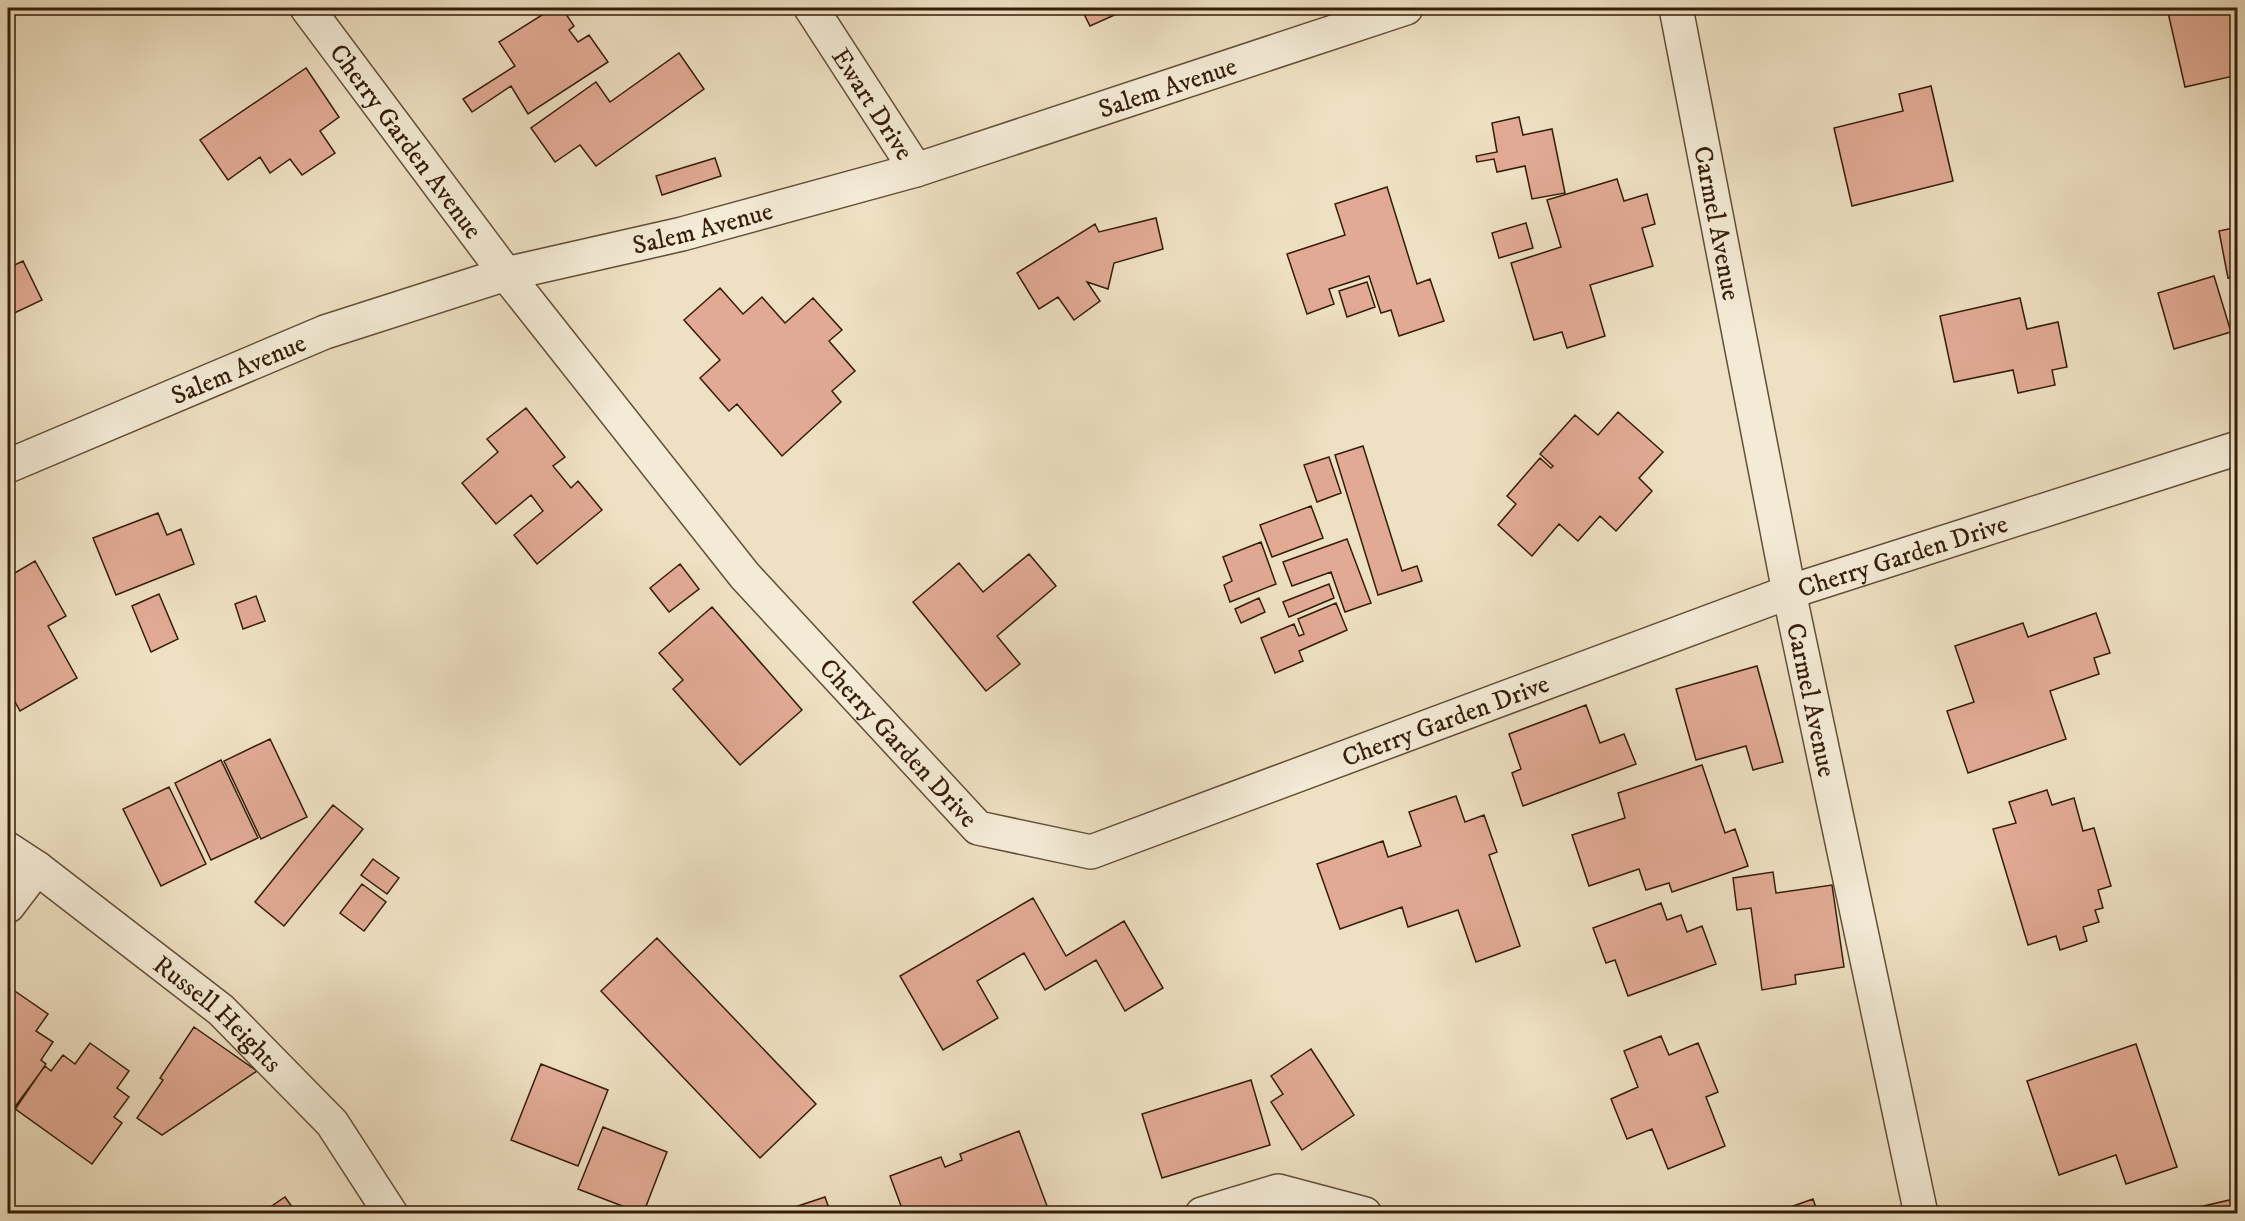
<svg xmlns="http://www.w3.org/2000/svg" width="2245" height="1221" font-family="'IM FELL DW Pica',serif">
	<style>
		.building { fill: #e2aa95; stroke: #351d09; stroke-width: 1.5 }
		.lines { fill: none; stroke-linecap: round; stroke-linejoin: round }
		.minor-casing { stroke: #634e37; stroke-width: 36 }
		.minor { stroke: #f4ebd7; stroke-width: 33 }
		.labels { text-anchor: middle; stroke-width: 5; stroke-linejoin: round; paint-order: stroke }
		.street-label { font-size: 26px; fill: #351d09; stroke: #f4ebd7 }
	</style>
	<rect width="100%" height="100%" fill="#eee0c2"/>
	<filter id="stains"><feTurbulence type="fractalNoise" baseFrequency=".00333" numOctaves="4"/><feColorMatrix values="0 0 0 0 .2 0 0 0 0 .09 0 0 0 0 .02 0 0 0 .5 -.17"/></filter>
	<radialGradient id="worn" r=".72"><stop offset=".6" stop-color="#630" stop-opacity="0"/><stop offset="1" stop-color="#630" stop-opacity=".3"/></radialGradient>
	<!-- building -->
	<path class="building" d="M553 8H562L574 26 569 30 578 42 589 35 608 62 528 114 511 86 472 112 463 99 515 66 499 42Z
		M1081 8H1130L1090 26Z
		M2167 8H2238V75L2185 87Z
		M679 53 704 89 596 166 580 145 555 162 531 128 596 82 610 102Z
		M306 68 339 117 320 131 335 153 302 175 290 159 270 173 260 157 228 180 200 140Z
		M1931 86 1953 181 1852 206 1834 128 1903 111 1899 94Z
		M1519 117 1523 135 1552 129 1565 193 1532 199 1525 166 1497 172 1494 159 1477 162 1476 156 1497 152 1492 123Z
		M715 158 721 176 662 195 656 176Z
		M1617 179 1624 201 1647 194 1655 224 1642 228 1653 266 1590 285 1605 336 1567 348 1562 332 1534 340 1511 263 1561 247 1547 200Z
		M1387 187 1417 284 1430 279 1444 321 1399 336 1391 310 1381 313 1369 276 1329 289 1334 304 1307 314 1287 254 1345 235 1335 204Z
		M1156 218 1163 249 1114 263 1108 289 1087 282 1100 301 1074 320 1058 297 1039 309 1017 273 1095 224 1099 232Z
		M1526 223 1533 248 1499 258 1492 233Z
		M2238 227V276L2228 278 2219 231Z
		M23 261 42 300 8 316V268Z
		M2214 276 2231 332 2174 349 2158 293Z
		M1367 282 1375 307 1347 317 1339 291Z
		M720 288 743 314 762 297 785 323 813 298 842 330 829 341 855 371 832 391 841 402 782 456 737 404 729 411 700 378 720 360 684 320Z
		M2020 298 2027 329 2058 322 2067 367 2052 370 2055 385 2018 393 2013 370 1954 382 1940 316Z
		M526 408 565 457 553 466 571 488 578 481 602 510 537 564 514 535 543 511 531 495 496 524 462 483 498 452 487 439Z
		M1618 412 1663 452 1639 478 1652 491 1616 531 1600 516 1578 541 1559 524 1532 556 1498 525 1516 504 1507 496 1540 458 1551 468 1553 466 1540 454 1575 415 1598 435Z
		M1363 446 1402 571 1417 566 1422 581 1378 595 1335 455Z
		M1329 457 1341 493 1317 502 1304 465Z
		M1311 506 1323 538 1272 557 1260 525Z
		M158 513 167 535 181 529 194 564 116 595 93 538Z
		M1347 539 1371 603 1345 612 1331 572 1292 586 1283 562Z
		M1261 542 1276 584 1230 602 1224 585 1232 581 1223 557Z
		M1029 554 1056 586 997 636 1020 664 986 691 913 602 959 563 983 592Z
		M35 561 66 616 48 626 77 678 20 711 8 689V577Z
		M680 564 699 589 669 612 650 588Z
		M1329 584 1334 598 1289 617 1283 602Z
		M159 594 178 639 151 652 132 606Z
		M256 596 265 621 243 629 235 604Z
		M1259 598 1265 612 1241 623 1235 609Z
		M1336 603 1347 630 1299 651 1303 661 1275 673 1261 638 1294 624 1299 636 1304 634 1298 619Z
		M712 607 802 710 740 765 673 689 683 680 659 653Z
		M2096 613 2110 653 2094 658 2099 674 2050 691 2066 739 1968 773 1947 711 1974 702 1955 646 2023 623 2028 637Z
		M1757 666 1783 762 1753 770 1746 746 1696 760 1676 689Z
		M1586 705 1600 743 1624 734 1636 764 1523 806 1512 773 1521 769 1509 734Z
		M270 739 307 817 261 839 224 761Z
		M221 760 258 838 211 860 175 783Z
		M1702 765 1725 833 1735 829 1748 866 1672 892 1669 883 1646 890 1639 869 1589 886 1572 835 1625 818 1618 793Z
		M169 787 206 864 161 886 123 809Z
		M2047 790 2052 805 2074 798 2083 831 2094 828 2111 886 2098 890 2103 908 2095 910 2099 922 2083 927 2087 941 2060 950 2056 936 2028 945 1993 829 2016 823 2009 802Z
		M1456 796 1465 822 1484 815 1497 852 1489 855 1520 946 1476 962 1458 910 1408 927 1402 907 1340 929 1317 864 1383 841 1388 857 1421 846 1409 812Z
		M333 805 363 829 284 926 255 902Z
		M373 859 399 878 387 894 361 875Z
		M1773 872 1776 893 1832 885 1844 967 1795 975 1796 984 1762 990 1751 908 1737 910 1733 878Z
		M362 884 386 902 364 931 340 913Z
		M1033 898 1066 956 1124 921 1163 988 1125 1011 1096 960 1045 990 1024 953 977 981 998 1018 943 1050 900 976Z
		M1661 903 1667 920 1681 915 1687 932 1702 926 1716 964 1628 996 1615 960 1606 963 1593 928Z
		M657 938 816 1104 760 1158 601 991Z
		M9 987 48 1014 36 1031 53 1042 41 1060 46 1064 12 1114 8 1111Z
		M194 1027 257 1071 162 1135 137 1118 163 1080 160 1078Z
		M1661 1036 1669 1055 1698 1043 1718 1092 1706 1097 1725 1146 1668 1169 1652 1129 1627 1139 1611 1099 1638 1087 1624 1051Z
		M90 1043 129 1071 117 1088 129 1097 114 1117 122 1123 92 1164 14 1108 45 1066 51 1071 63 1055 75 1064Z
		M2136 1044 2177 1167 2126 1184 2116 1155 2059 1175 2027 1081Z
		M1311 1049 1354 1115 1302 1150 1271 1102 1283 1094 1271 1076Z
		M541 1064 608 1090 578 1166 511 1140Z
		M1251 1080 1270 1145 1162 1178 1142 1114Z
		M603 1127 667 1152 643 1214 578 1189Z
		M1019 1131 1050 1214H904L890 1176 941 1157 945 1167 962 1160 960 1154Z
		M285 1197 297 1214H260Z
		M825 1197 831 1214H774Z
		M2238 1198V1214H2169Z
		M1813 1199 1818 1214H1784L1782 1210Z"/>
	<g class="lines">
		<defs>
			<g id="minor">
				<path id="s1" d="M307 8 506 274 745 576 978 828 1091 852 1789 592 2238 448"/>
				<path id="s2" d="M811 8 916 170"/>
				<path id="s3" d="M1676 8 1789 592 1921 1214"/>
				<path id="s4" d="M8 466 325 332 506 274 682 234 916 170 1406 8"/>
				<path id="s5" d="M8 849 37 868 221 1010 332 1123 391 1214"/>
				<path d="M8 906 37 868"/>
				<path d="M1202 1214 1278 1191 1365 1214"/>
			</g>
		</defs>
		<!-- minor casing -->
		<use href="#minor" class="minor-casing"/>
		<!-- minor -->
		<use href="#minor" class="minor"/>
	</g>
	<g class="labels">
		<!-- street labels -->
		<g class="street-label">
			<text dy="9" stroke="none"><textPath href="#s4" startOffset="1222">Salem Avenue</textPath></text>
			<text dy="9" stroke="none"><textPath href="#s2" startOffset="114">Ewart Drive</textPath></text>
			<text dy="9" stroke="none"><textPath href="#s1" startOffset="166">Cherry Garden Avenue</textPath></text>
			<text dy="9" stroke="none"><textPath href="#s3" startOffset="219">Carmel Avenue</textPath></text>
			<text dy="9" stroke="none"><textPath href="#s4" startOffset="736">Salem Avenue</textPath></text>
			<text dy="9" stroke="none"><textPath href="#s4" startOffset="250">Salem Avenue</textPath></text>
			<text dy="9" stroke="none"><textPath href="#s1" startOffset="2040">Cherry Garden Drive</textPath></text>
			<text dy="9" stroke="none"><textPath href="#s3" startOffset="705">Carmel Avenue</textPath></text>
			<text dy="9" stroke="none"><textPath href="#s1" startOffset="1554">Cherry Garden Drive</textPath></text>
			<text dy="9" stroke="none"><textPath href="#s1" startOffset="944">Cherry Garden Drive</textPath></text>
			<text dy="9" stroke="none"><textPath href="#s5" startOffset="267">Russell Heights</textPath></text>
		</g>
	</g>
	<!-- margin -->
	<rect width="2245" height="1221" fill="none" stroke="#eee0c2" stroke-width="30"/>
	<rect x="9" y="9" width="2227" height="1203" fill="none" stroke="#351d09" stroke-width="3"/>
	<rect x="15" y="15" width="2215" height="1191" fill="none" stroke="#351d09" stroke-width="1.5"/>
	<rect width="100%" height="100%" filter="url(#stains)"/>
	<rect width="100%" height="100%" fill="url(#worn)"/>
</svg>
